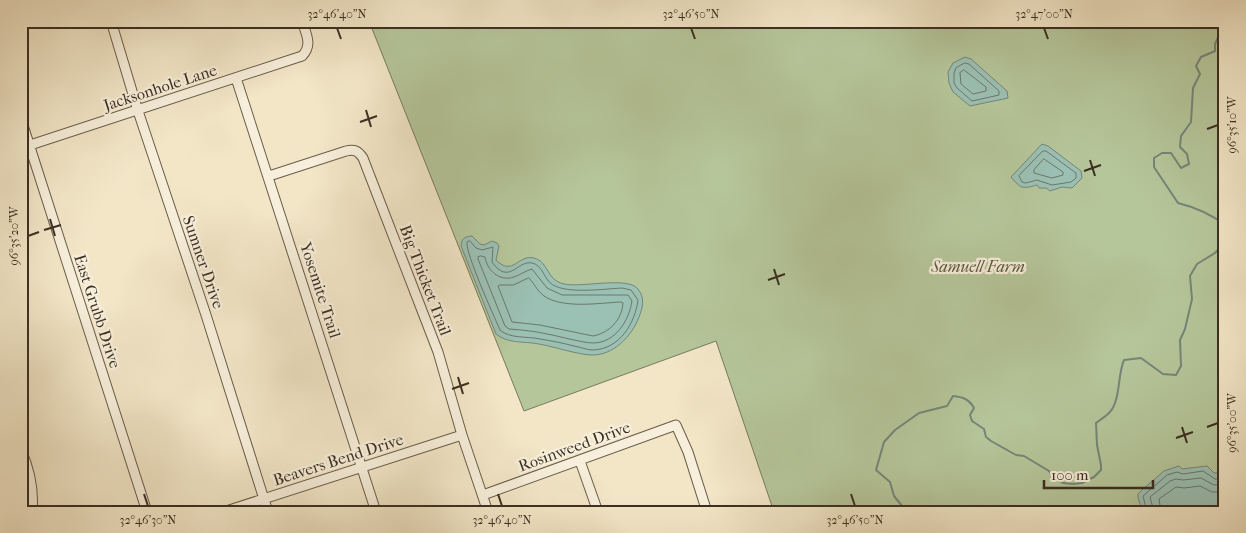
<svg xmlns="http://www.w3.org/2000/svg" width="1246" height="533" font-family="'IM FELL French Canon',serif">
	<style>
		.green { fill: #b5c69a; stroke: #787a5e }
		.water { fill: #9bc0b4; stroke: #758679 }
		.lines { fill: none; stroke-linecap: round; stroke-linejoin: round }
		.shore { stroke: #6c786a; stroke-width: 1 }
		.stream { stroke: #758679; stroke-width: 2 }
		.minor-casing { stroke: #6a5d4a; stroke-width: 11 }
		.minor { stroke: #f7efdb; stroke-width: 9 }
		.ticks { fill: none; stroke: #3c2f21; stroke-width: 2 }
		.labels { text-anchor: middle; stroke-width: 4.5; stroke-linejoin: round; paint-order: stroke }
		.street-label { font-size: 16px; fill: #3c2f21; stroke: #f7efdb }
		.park-label { font-size: 16px; font-style: italic; fill: #5a553f; stroke: #f7efdb }
		.neatline { fill: none; stroke: #3c2f21; stroke-width: 2 }
		.ticks-label { font-size: 12px; text-anchor: middle; fill: #3c2f21 }
	</style>
	<rect width="100%" height="100%" fill="#f2e6c7"/>
	<filter id="stains"><feTurbulence type="fractalNoise" baseFrequency=".004" numOctaves="4"/><feColorMatrix values="0 0 0 0 .2 0 0 0 0 .09 0 0 0 0 .02 0 0 0 .5 -.17"/></filter>
	<radialGradient id="worn" r=".72"><stop offset=".6" stop-color="#630" stop-opacity="0"/><stop offset="1" stop-color="#630" stop-opacity=".3"/></radialGradient>
	<!-- green -->
	<path class="green" d="M369 21H1225V512H774L716 341 524 411Z"/>
	<!-- water -->
	<path class="water" d="M965 57 971 59 1007 91 1008 98 970 106 953 92 949 83 948 72 953 63Z
		M1042 144 1048 146 1081 171 1082 178 1072 188 1062 187 1050 191 1046 188H1039L1037 185C1022 189 1021 189 1011 177Z
		M472 236 480 244 484 245 492 241 497 243 499 246 496 260C513 277 518 254 534 258 549 262 546 280 564 284 581 288 628 276 638 289 645 298 643 307 639 317 632 336 613 356 591 355 575 354 556 347 539 344 524 341 508 344 496 334L461 246C462 238 464 237 472 236Z
		M1179 466 1182 469 1207 466 1214 473H1225V512H1143L1138 498V494L1142 490 1164 471Z"/>
	<g class="lines">
		<!-- shore -->
		<path class="shore" d="M965 63 969 64 999 91V95L972 101 957 88 954 83V73L956 68Z
			M964 70 986 87V91L973 94 961 84 960 73Z
			M1043 151H1046L1076 173V178L1071 182 1052 185 1037 180 1026 183 1022 182 1019 176Z
			M1044 159 1063 172V175L1052 178 1034 173V170Z
			M470 241 476 248 482 250 493 247 492 262C509 286 517 260 532 263 543 265 544 280 553 285 569 294 603 289 622 288L631 290 638 300C635 323 620 349 593 350 587 350 580 347 574 346 563 343 552 341 540 339 527 336 510 339 500 330 494 316 465 253 467 242Z
			M481 256 485 257C487 270 499 282 514 277 520 275 525 271 532 269L547 288 562 295H628L632 301C629 321 615 343 593 343 583 343 559 336 547 334 535 331 522 330 509 329L505 326 478 259V257Z
			M529 278C534 283 537 291 544 296 563 309 599 303 621 302L623 303C622 320 609 333 593 336L540 325 512 322 498 286 500 285H513Z
			M1147 512 1143 496 1167 475 1177 472 1183 474 1203 471 1215 479 1225 478
			M1154 512 1150 497 1170 481 1176 479 1183 480 1201 478 1214 485 1225 484
			M1161 512 1159 499 1176 487 1184 488 1200 486 1212 492H1225"/>
		<!-- stream -->
		<path class="stream" d="M1225 30 1221 31 1215 44V51L1201 57 1196 66 1200 74 1193 88 1191 122 1181 136 1180 147 1187 154 1189 164 1181 168 1171 153H1162L1154 158V167L1178 203C1194 207 1211 214 1225 225
			M907 512 894 496 890 482 876 470 884 442 895 430 919 413 947 406 953 396C963 397 969 399 974 408L970 415 972 421 984 429 986 437 991 441 1016 455 1024 456 1049 471 1054 478 1063 483 1073 484 1082 483 1094 477 1101 470V465L1097 445 1096 423C1100 420 1105 417 1109 413 1121 401 1117 376 1124 360L1141 358 1163 374 1176 375 1181 366 1180 340 1185 329 1192 299 1190 276 1197 264 1215 253 1225 242"/>
		<defs>
			<path id="minor" d="M111 21 138 111 206 315 268 512
				M236 78 376 512
				M21 119 147 512
				M21 148 302 56C313 45 306 34 302 21
				M269 176 346 151C355 149 358 151 363 158L438 352 462 435 488 512
				M21 450C30 470 34 491 32 512
				M580 461 598 512
				M483 495 676 425 688 452 707 512
				M223 512 462 435"/>
		</defs>
		<!-- minor casing -->
		<use href="#minor" class="minor-casing"/>
		<!-- minor -->
		<use href="#minor" class="minor"/>
	</g>
	<!-- ticks -->
	<path class="ticks" d="M337 28 341 39M691 28 695 39M1044 28 1048 39M366 110 371 127M360 122 377 116M1207 129 1218 125M1090 160 1095 176M1084 171 1101 165M50 219 55 236M44 230 61 225M28 236 39 232M774 269 779 285M768 280 785 274M458 377 463 394M452 389 469 383M1182 427 1187 443M1207 427 1218 423M1176 438 1193 432M144 494 148 506M498 494 502 506M851 494 855 506"/>
	<g class="labels">
		<!-- street labels -->
		<g class="street-label">
			<text transform="translate(160 87) rotate(-18)" y="6">Jacksonhole Lane</text>
			<text transform="translate(204 262) rotate(71)" y="6">Sumner Drive</text>
			<text transform="translate(426 280) rotate(69)" y="6">Big Thicket Trail</text>
			<text transform="translate(321 290) rotate(72)" y="6">Yosemite Trail</text>
			<text transform="translate(98 311) rotate(72)" y="6">East Grubb Drive</text>
			<text transform="translate(574 446) rotate(-20)" y="6">Rosinweed Drive</text>
			<text transform="translate(338 459) rotate(-18)" y="6">Beavers Bend Drive</text>
		</g>
		<!-- park labels -->
		<g class="park-label">
			<text x="978" y="272">Samuell Farm</text>
		</g>
	</g>
	<!-- margin -->
	<rect width="1246" height="533" fill="none" stroke="#f2e6c7" stroke-width="55"/>
	<!-- scale -->
	<path d="M1044 480v8h109v-8" fill="none" stroke="#3c2f21" stroke-width="2.5"/>
	<text x="1051" y="480" font-size="15" fill="#3c2f21" stroke="#f7efdb" stroke-width="4" paint-order="stroke">100 m</text>
	<rect x="28" y="28" width="1190" height="478" class="neatline"/>
	<g class="ticks-label">
		<text x="337" y="18">32°46'40"N</text>
		<text x="691" y="18">32°46'50"N</text>
		<text x="1044" y="18">32°47'00"N</text>
		<text transform="translate(1232 125) rotate(-90)" y="4">96°35'10"W</text>
		<text transform="translate(14 236) rotate(-90)" y="4">96°35'20"W</text>
		<text transform="translate(1232 423) rotate(-90)" y="4">96°35'00"W</text>
		<text x="148" y="524">32°46'30"N</text>
		<text x="502" y="524">32°46'40"N</text>
		<text x="855" y="524">32°46'50"N</text>
	</g>
	<rect width="100%" height="100%" filter="url(#stains)"/>
	<rect width="100%" height="100%" fill="url(#worn)"/>
</svg>
